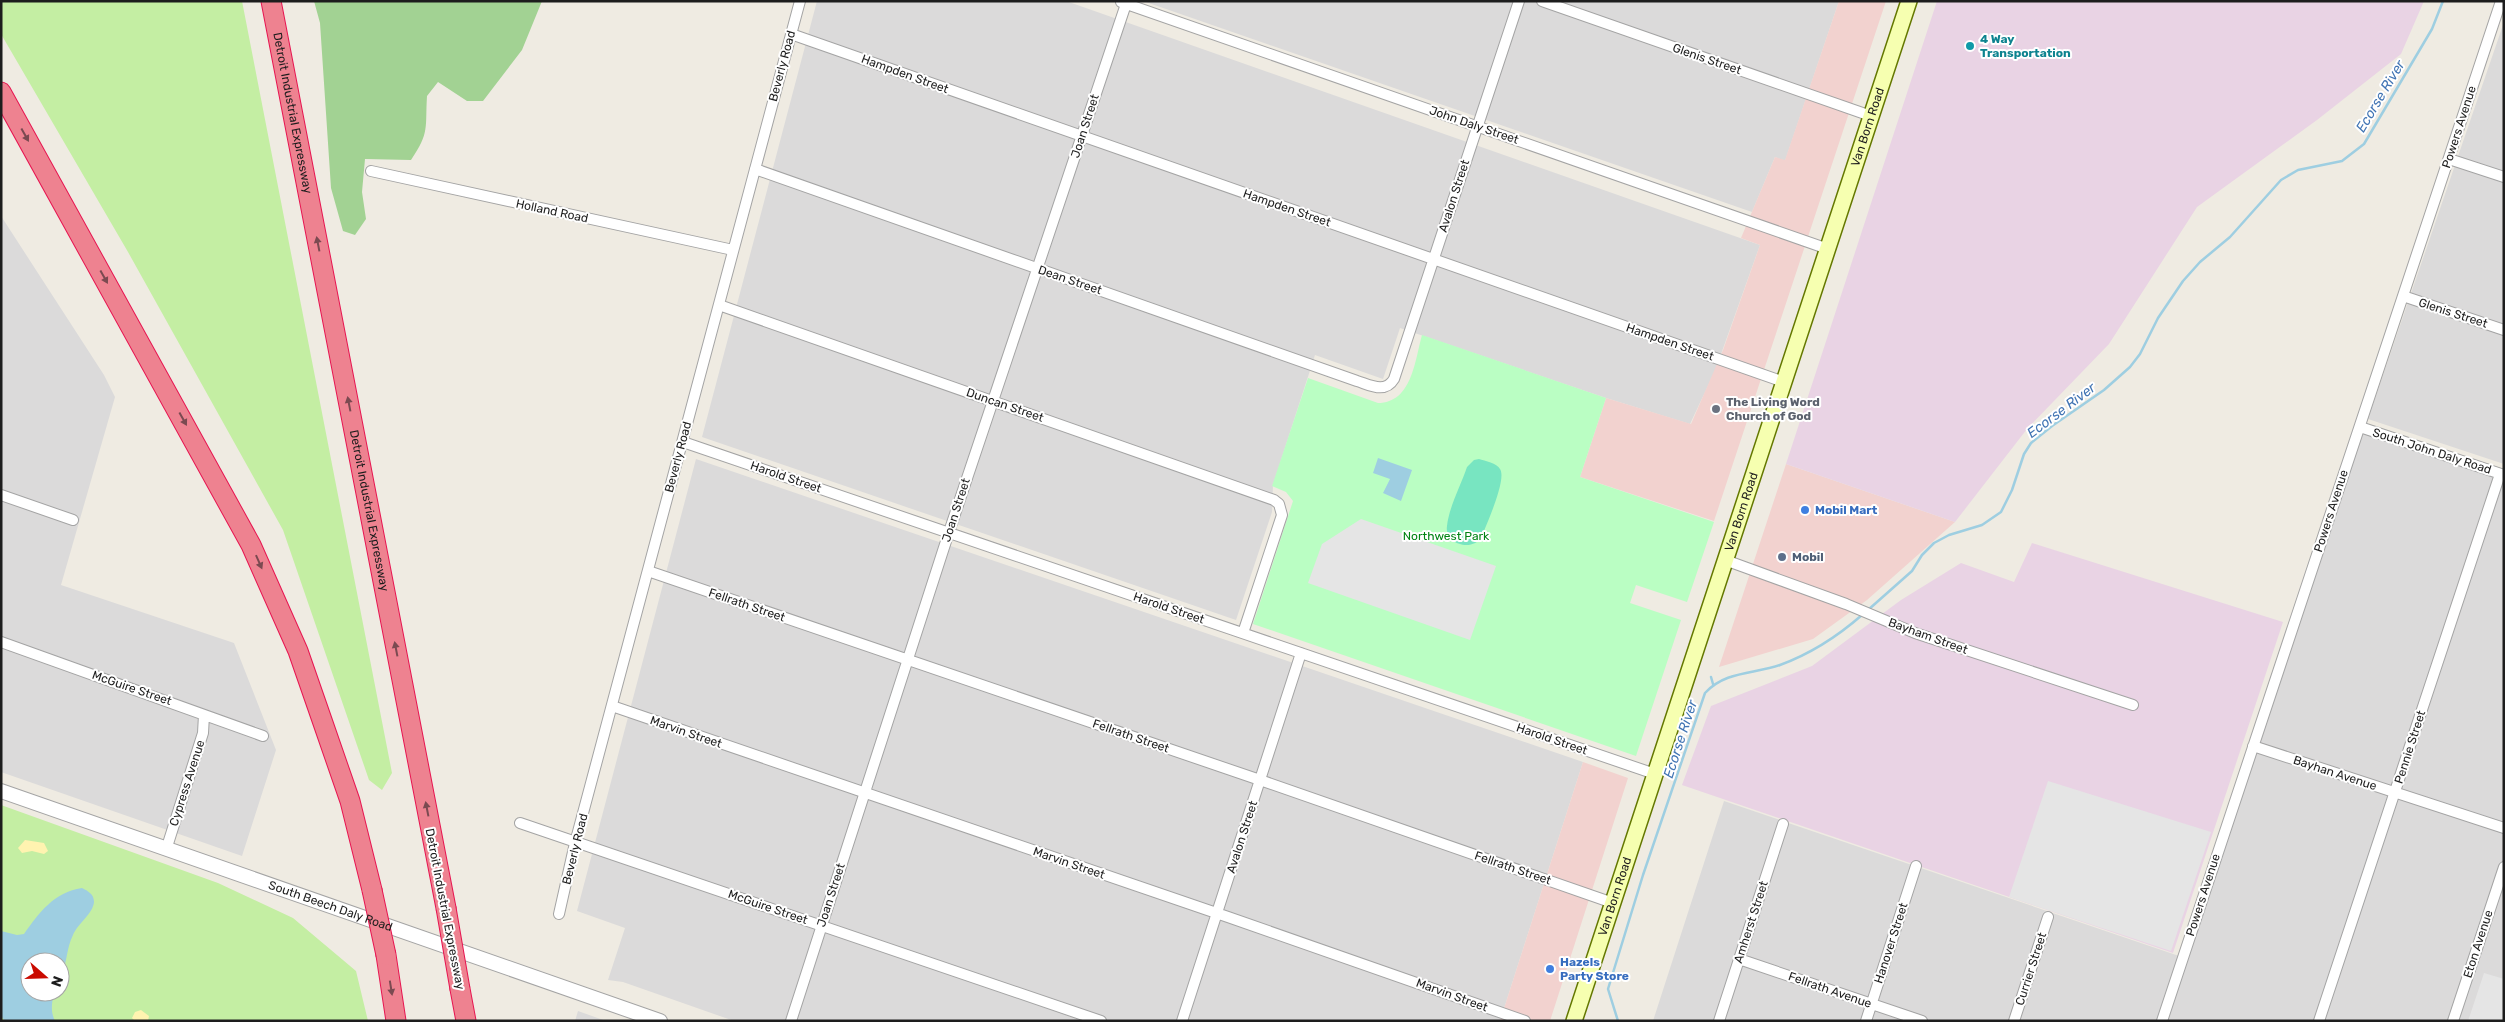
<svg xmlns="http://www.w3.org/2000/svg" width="2505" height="1022" font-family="Rubik,sans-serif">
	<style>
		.residential { fill: #dbdada }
		.commercial { fill: #f2d2cf }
		.industrial { fill: #e9d3e4 }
		.grass { fill: #c4eea3; fill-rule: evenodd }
		.forest { fill: #a2d293 }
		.sand { fill: #fff3b0 }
		.park { fill: #bafec3 }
		.pitch { fill: #78e5c1 }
		.parking { fill: #e5e5e5 }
		.water { fill: #9ecee1 }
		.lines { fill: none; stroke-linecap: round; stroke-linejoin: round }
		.stream { stroke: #9ecee1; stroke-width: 2.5 }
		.minor-casing { stroke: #a4a4a4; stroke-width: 12 }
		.tertiary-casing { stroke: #a4a4a4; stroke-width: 16 }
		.secondary-casing { stroke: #647800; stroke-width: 18 }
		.motorway-casing { stroke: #e71551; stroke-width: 21 }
		.minor { stroke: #fff; stroke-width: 10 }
		.tertiary { stroke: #fff; stroke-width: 14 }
		.secondary { stroke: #f6ffb0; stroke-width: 15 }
		.motorway { stroke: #ee8290; stroke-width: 19 }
		.motorway-bridge-casing { stroke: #e71551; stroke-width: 21; stroke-linecap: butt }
		.motorway-bridge { stroke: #ee8290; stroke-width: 19 }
		.oneway { fill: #7b4a51 }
		.culture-dot { fill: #0f9aa8; stroke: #fff; stroke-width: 2 }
		.worship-dot { fill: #6b7280; stroke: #fff; stroke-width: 2 }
		.shop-dot { fill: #3f7fe0; stroke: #fff; stroke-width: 2 }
		.service-dot { fill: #5c6f8a; stroke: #fff; stroke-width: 2 }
		.labels { text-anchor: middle; stroke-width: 4; stroke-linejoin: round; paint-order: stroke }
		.culture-label { font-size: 12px; font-weight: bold; fill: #0d838f; stroke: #fff; text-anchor: start }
		.street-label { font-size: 12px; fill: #1d1d1d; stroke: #fff }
		.worship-label { font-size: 12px; font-weight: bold; fill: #5b616d; stroke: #fff; text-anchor: start }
		.shop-label { font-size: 12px; font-weight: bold; fill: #366cbe; stroke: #fff; text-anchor: start }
		.park-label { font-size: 12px; fill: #028414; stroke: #fff }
		.service-label { font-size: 12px; font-weight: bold; fill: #4e5e75; stroke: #fff; text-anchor: start }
		.water-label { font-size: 14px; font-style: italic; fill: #4275b4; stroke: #fff }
	</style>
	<rect width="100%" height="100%" fill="#efebe2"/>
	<!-- residential -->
	<path class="residential" d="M817 1H1066L1760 245 1715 371 1690 424 1606 398 1400 328 1383 379 1315 355 1273 485 1272 512 1236 620 702 437Z
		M1143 1H1839L1785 161 1775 157 1752 212Z
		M2504 22V464L2368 419Z
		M1 216 104 375 115 397 61 585 234 643 276 750 242 856 1 772Z
		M2360 427 2504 475V1021H1653L1724 801 2182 957Z
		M696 459 1583 762 1500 1021H734L623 982 608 980 625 928 577 911Z
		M578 1011 606 1021H575Z"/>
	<!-- commercial -->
	<path class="commercial" d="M1839 1H1886L1714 521 1580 477 1606 398 1691 424 1723 350 1760 245 1741 238 1775 157 1785 160Z
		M1786 464 1955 522 1867 600 1813 639 1719 667Z
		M1583 762 1628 778 1550 1021H1500Z"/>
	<!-- industrial -->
	<path class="industrial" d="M1937 1H2424L2401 54 2317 120 2197 207 2109 344 2027 429 1955 522 1786 464Z
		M2032 543 2283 622 2173 953 1682 785 1711 706 1812 666 1901 600 1961 563 2014 582Z"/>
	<!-- grass -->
	<path class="grass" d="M1 1H242L392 773 382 790 369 780 283 530 128 252 1 34Z
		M1 805 218 883 293 918 356 971 368 1021H1ZM30 962H60V992H30Z"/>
	<!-- forest -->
	<path class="forest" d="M314 1H542L522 50 483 101H467L438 82 427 96C425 128 430 132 411 160L365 159 362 192 366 219 355 235 343 231 331 188 320 23Z"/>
	<!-- sand -->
	<path class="sand" d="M25 840 44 843 48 851 44 854 32 851 22 853 18 848Z
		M141 1010 149 1016 148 1021H135L132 1018 135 1012Z"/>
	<!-- park -->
	<path class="park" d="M1422 335 1606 398 1580 477 1714 522 1687 602 1636 585 1630 603 1681 620 1636 756 1253 624 1293 501 1286 492 1272 486 1308 378 1378 403C1412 403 1415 360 1422 335Z"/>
	<!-- pitch -->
	<path class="pitch" d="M1479 459C1485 461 1497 463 1500 469 1507 479 1487 523 1482 536 1473 553 1444 544 1447 526 1449 507 1461 485 1467 467L1474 460Z"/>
	<!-- parking -->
	<path class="parking" d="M1361 519 1496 566 1470 640 1308 583 1322 544Z
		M2048 781 2211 832 2171 951 2009 897Z
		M2484 973 2504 979V1021H2468Z"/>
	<!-- water -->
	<path class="water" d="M1378 458 1412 470 1401 501 1383 493 1390 479 1373 473Z
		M82 888C88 891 94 894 94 902 93 914 78 923 73 935 66 949 67 965 60 980V962H30V992H54C52 1003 50 1011 55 1021H5L1 1016V931L17 935 24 934C39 913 54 892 82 888Z"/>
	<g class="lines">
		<!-- stream -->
		<path class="stream" d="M1868 610 1912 571 1922 555 1934 543 1949 535 1982 525 2001 512 2012 490 2024 454 2031 443 2052 426 2104 390 2130 367 2140 354 2158 318 2183 281 2200 262 2230 237 2281 180 2298 170 2342 161 2364 144 2432 29 2443 1
			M1711 677 1713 684
			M1618 1021 1608 989 1643 875 1705 693C1725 671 1754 674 1780 665 1810 654 1838 636 1862 615"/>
		<defs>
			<path id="minor" d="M1542 1 1871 116
				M1121 2 1828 249
				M791 34 1784 382
				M2449 159 2504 177
				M755 169 1357 381C1370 385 1385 394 1394 379L1519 1
				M371 171 733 250
				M2403 296 2504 330
				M719 305 1274 500 1279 504 1282 515 1243 633
				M2360 427 2504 475
				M683 442 1655 774
				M1 495 73 520
				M1725 560 1846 604 1915 633 2133 705
				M648 571 1260 780 1613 903
				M1 642 263 736
				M612 706 1228 917 1525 1021
				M2253 746 2504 828
				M520 823 1101 1021
				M166 850 203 733 204 715
				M559 914 575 843 800 1
				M1739 959 1922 1021
				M791 1021 949 532 1127 1
				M1182 1021 1301 653
				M1719 1021 1783 824
				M1866 1021 1916 866
				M2014 1021 2048 917
				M2162 1021 2501 1
				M2319 1021 2500 474
				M2453 1021 2504 867"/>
			<g id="tertiary">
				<path id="s1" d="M1 791 660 1021"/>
			</g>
			<g id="secondary">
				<path id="s2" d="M1574 1021 1909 1"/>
			</g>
			<g id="motorway">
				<path id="s3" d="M271 1 446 908"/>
				<path d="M1 92 251 545 298 651 323 723 350 801 372 890"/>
				<path d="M386 955 396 1021"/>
				<path d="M460 989 466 1021"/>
			</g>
		</defs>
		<!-- minor casing -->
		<use href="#minor" class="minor-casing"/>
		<!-- tertiary casing -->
		<use href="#tertiary" class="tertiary-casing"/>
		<!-- secondary casing -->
		<use href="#secondary" class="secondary-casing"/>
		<!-- motorway casing -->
		<use href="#motorway" class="motorway-casing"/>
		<!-- minor -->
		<use href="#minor" class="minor"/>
		<!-- tertiary -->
		<use href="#tertiary" class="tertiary"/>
		<!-- secondary -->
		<use href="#secondary" class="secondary"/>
		<!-- motorway -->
		<use href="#motorway" class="motorway"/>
		<defs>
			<path id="motorway-bridge" d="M372 890 386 955
				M446 908 460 989"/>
		</defs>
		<!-- motorway-bridge casing -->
		<use href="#motorway-bridge" class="motorway-bridge-casing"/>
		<!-- motorway-bridge -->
		<use href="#motorway-bridge" class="motorway-bridge"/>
	</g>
	<!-- one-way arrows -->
	<defs><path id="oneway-solid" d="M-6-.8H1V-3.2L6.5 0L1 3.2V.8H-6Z" transform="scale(1.25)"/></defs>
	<g class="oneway">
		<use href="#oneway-solid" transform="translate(25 135) rotate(61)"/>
		<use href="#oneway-solid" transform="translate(318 244) rotate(-101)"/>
		<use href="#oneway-solid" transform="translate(104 277) rotate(61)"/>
		<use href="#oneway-solid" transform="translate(349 404) rotate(-101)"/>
		<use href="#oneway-solid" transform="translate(183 419) rotate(61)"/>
		<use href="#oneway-solid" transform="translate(259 562) rotate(66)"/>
		<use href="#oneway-solid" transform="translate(396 649) rotate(-101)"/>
		<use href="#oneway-solid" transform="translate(427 809) rotate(-101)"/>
		<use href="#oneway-solid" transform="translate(391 988) rotate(81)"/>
	</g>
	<!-- markers -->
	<circle class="culture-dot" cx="1970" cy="46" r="5"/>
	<circle class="worship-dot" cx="1716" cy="409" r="5"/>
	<g class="shop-dot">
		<circle cx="1805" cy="510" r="5"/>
		<circle cx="1550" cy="969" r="5"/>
	</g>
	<circle class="service-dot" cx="1782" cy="557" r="5"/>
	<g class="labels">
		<!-- culture labels -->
		<g class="culture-label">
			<text x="1980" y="43">4 Way<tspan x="1980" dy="14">Transportation</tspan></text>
		</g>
		<!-- street labels -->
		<g class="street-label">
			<text transform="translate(1707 59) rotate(19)" y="4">Glenis Street</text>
			<text transform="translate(782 66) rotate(-75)" y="4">Beverly Road</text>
			<text transform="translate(905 74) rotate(20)" y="4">Hampden Street</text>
			<text dy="4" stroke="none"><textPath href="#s3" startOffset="114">Detroit Industrial Expressway</textPath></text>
			<text transform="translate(1474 125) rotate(19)" y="4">John Daly Street</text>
			<text transform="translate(1085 126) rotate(-72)" y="4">Joan Street</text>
			<text dy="4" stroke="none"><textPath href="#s2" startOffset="941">Van Born Road</textPath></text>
			<text transform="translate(2459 127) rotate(-72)" y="4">Powers Avenue</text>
			<text transform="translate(1454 196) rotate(-72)" y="4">Avalon Street</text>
			<text transform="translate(1287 208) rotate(19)" y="4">Hampden Street</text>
			<text transform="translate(552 211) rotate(12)" y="4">Holland Road</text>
			<text transform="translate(1070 280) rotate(19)" y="4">Dean Street</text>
			<text transform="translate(2453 313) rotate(18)" y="4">Glenis Street</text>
			<text transform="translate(1670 342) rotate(19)" y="4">Hampden Street</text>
			<text transform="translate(1005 405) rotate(19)" y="4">Duncan Street</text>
			<text transform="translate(2432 451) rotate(18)" y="4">South John Daly Road</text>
			<text transform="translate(678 457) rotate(-75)" y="4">Beverly Road</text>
			<text transform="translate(786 477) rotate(19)" y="4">Harold Street</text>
			<text transform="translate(956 510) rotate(-72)" y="4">Joan Street</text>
			<text dy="4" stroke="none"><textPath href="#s3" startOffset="519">Detroit Industrial Expressway</textPath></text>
			<text dy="4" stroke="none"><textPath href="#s2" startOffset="536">Van Born Road</textPath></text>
			<text transform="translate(2331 511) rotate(-72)" y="4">Powers Avenue</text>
			<text transform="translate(747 605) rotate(19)" y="4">Fellrath Street</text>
			<text transform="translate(1169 608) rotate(19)" y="4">Harold Street</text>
			<text transform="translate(1928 636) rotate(20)" y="4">Bayham Street</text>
			<text transform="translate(132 688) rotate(19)" y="4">McGuire Street</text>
			<text transform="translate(686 732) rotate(19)" y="4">Marvin Street</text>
			<text transform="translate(1131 736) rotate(19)" y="4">Fellrath Street</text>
			<text transform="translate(1552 739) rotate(19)" y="4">Harold Street</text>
			<text transform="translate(2410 747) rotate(-72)" y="4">Pennie Street</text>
			<text transform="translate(2335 773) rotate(18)" y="4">Bayhan Avenue</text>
			<text transform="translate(187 783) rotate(-72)" y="4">Cypress Avenue</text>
			<text transform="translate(1242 837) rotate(-72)" y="4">Avalon Street</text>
			<text transform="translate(575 849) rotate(-76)" y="4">Beverly Road</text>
			<text transform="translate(1069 863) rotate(19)" y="4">Marvin Street</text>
			<text transform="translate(1513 868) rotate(19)" y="4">Fellrath Street</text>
			<text transform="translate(831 895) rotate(-72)" y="4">Joan Street</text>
			<text transform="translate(2203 895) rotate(-72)" y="4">Powers Avenue</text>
			<text dy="4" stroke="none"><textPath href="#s2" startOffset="131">Van Born Road</textPath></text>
			<text dy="4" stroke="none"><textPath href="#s1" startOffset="349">South Beech Daly Road</textPath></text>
			<text transform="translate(768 907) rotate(19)" y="4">McGuire Street</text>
			<text transform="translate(445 909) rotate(79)" y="4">Detroit Industrial Expressway</text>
			<text transform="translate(1751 922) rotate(-72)" y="4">Amherst Street</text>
			<text transform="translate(1891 943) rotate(-72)" y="4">Hanover Street</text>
			<text transform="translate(2478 944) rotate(-72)" y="4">Eton Avenue</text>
			<text transform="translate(2031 969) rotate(-72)" y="4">Currier Street</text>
			<text transform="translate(1830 990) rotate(19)" y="4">Fellrath Avenue</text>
			<text transform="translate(1452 995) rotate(20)" y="4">Marvin Street</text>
		</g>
		<!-- worship labels -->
		<g class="worship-label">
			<text x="1726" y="406">The Living Word<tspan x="1726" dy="14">Church of God</tspan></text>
		</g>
		<!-- shop labels -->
		<g class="shop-label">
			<text x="1815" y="514">Mobil Mart</text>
			<text x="1560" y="966">Hazels<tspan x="1560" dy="14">Party Store</tspan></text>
		</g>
		<!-- park labels -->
		<g class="park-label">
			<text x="1446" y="540">Northwest Park</text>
		</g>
		<!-- service labels -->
		<g class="service-label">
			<text x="1792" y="561">Mobil</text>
		</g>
		<!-- water labels -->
		<g class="water-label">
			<text transform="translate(2380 96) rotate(-59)" y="5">Ecorse River</text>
			<text transform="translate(2061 410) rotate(-37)" y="5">Ecorse River</text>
			<text transform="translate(1680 739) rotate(-72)" y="5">Ecorse River</text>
		</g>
	</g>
	<!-- border -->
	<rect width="2505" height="1022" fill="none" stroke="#1d1d1d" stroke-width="5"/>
	<!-- north arrow -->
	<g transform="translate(45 977) rotate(110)"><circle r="24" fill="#ffffff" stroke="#a5a5a5"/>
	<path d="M0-4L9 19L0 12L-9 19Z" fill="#ca0b00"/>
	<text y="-8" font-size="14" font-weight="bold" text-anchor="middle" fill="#1d1d1d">N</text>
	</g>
</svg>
